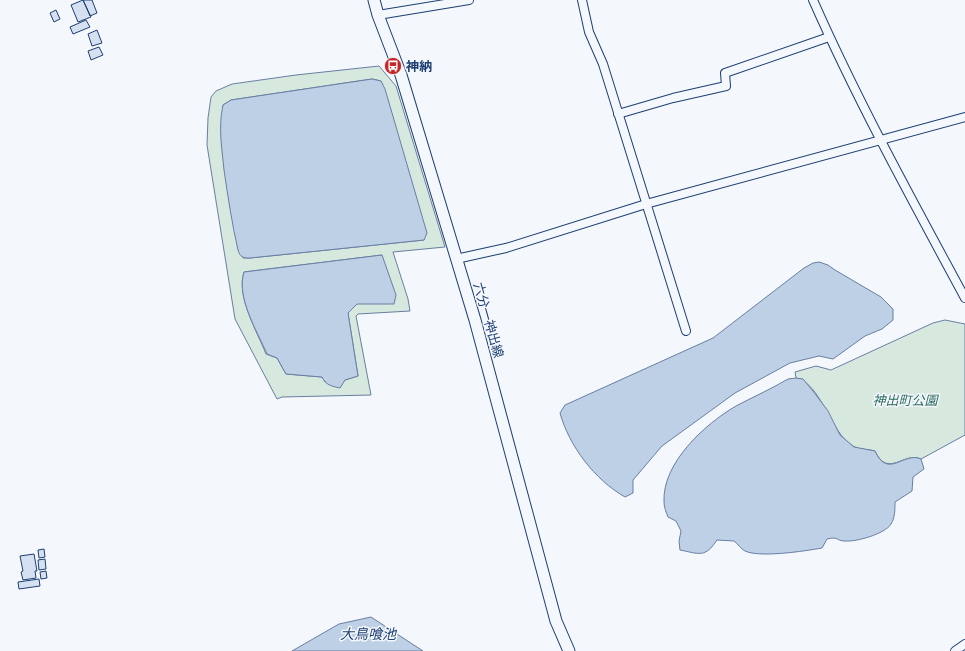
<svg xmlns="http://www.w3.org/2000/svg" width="965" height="651" font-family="'IBM Plex Serif','Noto Sans JP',serif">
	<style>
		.green { fill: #d7e8df; stroke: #687fa3; fill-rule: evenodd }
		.water { fill: #bed0e5; stroke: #687fa3 }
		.building { fill: #d5e0f0; stroke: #1d3f73 }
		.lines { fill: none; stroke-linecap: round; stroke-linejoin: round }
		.street-casing { stroke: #1d3f73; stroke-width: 10 }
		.secondary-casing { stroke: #1d3f73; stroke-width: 13 }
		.street { stroke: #f4f7fb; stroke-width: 8 }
		.secondary { stroke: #f4f7fb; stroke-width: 11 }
		.labels { text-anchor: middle; stroke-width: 3; stroke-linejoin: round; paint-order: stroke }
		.poi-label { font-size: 13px; font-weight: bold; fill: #1d3f73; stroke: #f4f7fb; text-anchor: start }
		.street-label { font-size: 13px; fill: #1d3f73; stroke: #f4f7fb }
		.park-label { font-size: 13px; font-style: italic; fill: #2c6c60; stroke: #f4f7fb }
		.water-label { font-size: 14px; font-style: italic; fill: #1d3f73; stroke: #f4f7fb }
	</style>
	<rect width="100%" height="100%" fill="#f4f7fb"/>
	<!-- green -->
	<path class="green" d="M379 66 396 86 445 247 393 252 408 299 410 311 358 314 356 316 371 395 282 397 277 399 235 319 207 145 208 118 211 97 216 91 232 84 296 75ZM372 79 381 81 424 240 250 258H243L223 105 231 100ZM382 255 357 304 348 313 358 376 345 380 325 382 322 377 286 374 277 358 266 354C257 331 236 297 244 272Z
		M945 320 965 324V435L921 459C904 451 888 479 875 451 868 449 859 450 853 446 830 433 822 384 796 378L795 372 816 366 831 370 933 323Z"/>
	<!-- water -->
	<path class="water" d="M372 79 381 81 385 89 427 233 424 240 250 258C243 258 240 257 238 250 232 224 228 197 224 170 222 149 218 127 223 105L231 100Z
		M382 255 396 295 394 304H357L348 313 358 376 345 380 340 388C331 386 326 385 322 377L286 374 277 358 267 354C257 331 236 297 244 272Z
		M819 262 828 265 835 270 881 297 893 309V320L882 329 865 336 833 359 819 356 790 363 735 393 662 446 633 480V493L625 497C595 480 569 446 560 413L565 405 713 338 804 268 813 263Z
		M796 378 803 379 813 391 828 411 840 435 854 447 875 451C888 480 904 451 921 459L924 469 913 477 912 491 895 502C895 509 895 518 891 524 885 534 856 542 845 541 836 541 839 536 827 539L822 548C805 551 760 558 745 551 741 549 738 544 734 541L717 540C705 558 700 554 680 550L679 541 681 531 676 521 668 517C666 512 664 507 664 502 662 463 705 424 736 406 753 397 771 389 788 379Z
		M371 617 423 651H292L339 624Z"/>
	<!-- building -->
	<path class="building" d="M83 0H92L97 13 90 16Z
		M83 0 91 17 78 22 71 5Z
		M56 10 60 19 54 22 50 13Z
		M86 20 90 27 73 34 70 27Z
		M97 30 102 43 92 46 88 34Z
		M99 47 103 55 91 60 88 51Z
		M44 549 45 557 39 558 38 550Z
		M34 554 37 571H35L36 578 23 580 21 572 23 571 20 556Z
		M45 559 46 569 39 570 38 560Z
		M46 571 47 578 41 579 40 572Z
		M39 579 40 586 19 589 18 582Z"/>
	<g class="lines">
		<defs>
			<path id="street" d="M582 0 589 32 603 64 686 331
				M813 0C858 102 912 200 965 298
				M378 15 469 0
				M618 114 673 98 726 86 725 73 829 37
				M456 259 506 248 646 204 965 117
				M955 651 965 644"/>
			<path id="secondary" d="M374 0 378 15 401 75 475 320 556 621 569 651"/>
		</defs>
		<!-- street casing -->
		<use href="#street" class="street-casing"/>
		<!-- secondary casing -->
		<use href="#secondary" class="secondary-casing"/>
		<!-- street -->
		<use href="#street" class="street"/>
		<!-- secondary -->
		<use href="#secondary" class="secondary"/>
	</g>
	<!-- icons -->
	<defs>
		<symbol id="bus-disc" viewBox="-11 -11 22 22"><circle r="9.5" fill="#c62828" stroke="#f4f7fb"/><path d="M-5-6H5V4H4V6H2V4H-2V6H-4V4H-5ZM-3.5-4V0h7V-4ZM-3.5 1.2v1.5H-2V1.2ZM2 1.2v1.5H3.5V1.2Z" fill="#fff"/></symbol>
	</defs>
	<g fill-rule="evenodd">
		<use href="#bus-disc" x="383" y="56" width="20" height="20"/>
	</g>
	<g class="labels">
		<!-- poi labels -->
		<g class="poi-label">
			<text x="406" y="71">神納</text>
		</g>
		<!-- street labels -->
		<g class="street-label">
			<text transform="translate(489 320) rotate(74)" y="5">六分一神出線</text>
		</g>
		<!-- park labels -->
		<g class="park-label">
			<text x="905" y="405">神出町公園</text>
		</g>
		<!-- water labels -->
		<g class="water-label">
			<text x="368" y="639">大鳥喰池</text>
		</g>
	</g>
</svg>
